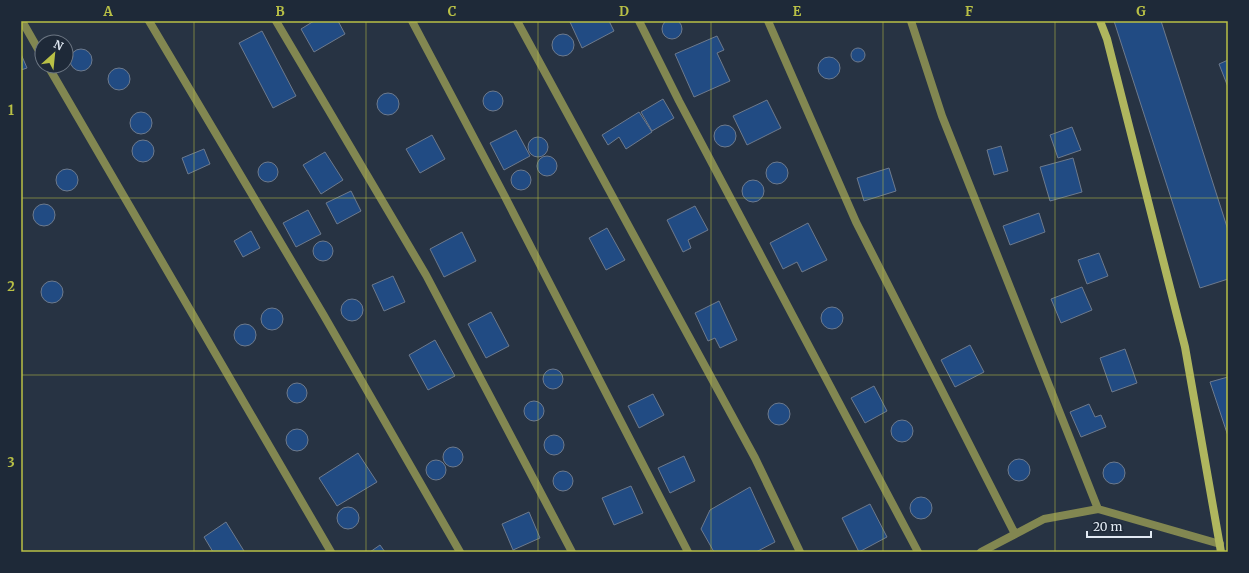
<svg xmlns="http://www.w3.org/2000/svg" width="1249" height="573" font-family="Merriweather,serif">
	<style>
		.building { fill: #214b83; stroke: #6d7a8d }
		.lines { fill: none; stroke-linecap: round; stroke-linejoin: round }
		.street { stroke: #828751; stroke-width: 8 }
		.secondary { stroke: #afb65e; stroke-width: 8 }
		.grid { fill: none; stroke: #b9c046; stroke-width: 1; stroke-opacity: 0.55 }
		.neatline { fill: none; stroke: #b9c046; stroke-width: 1.5 }
		.grid-label { font-size: 13px; text-anchor: middle; font-weight: bold; fill: #b9c046 }
	</style>
	<rect width="100%" height="100%" fill="#273343"/>
	<!-- building -->
	<path class="building" d="M662 29a10 10 0 1 1 20 0a10 10 0 1 1-20 0Z
		M314 21H338L345 34 314 52 301 29Z
		M572 21H609L614 31 582 48 570 22Z
		M1114 21H1161L1228 230V279L1200 288Z
		M262 31 296 96 273 108 239 43Z
		M552 45a11 11 0 1 1 22 0a11 11 0 1 1-22 0Z
		M717 36 724 50 717 53 730 81 694 97 675 54Z
		M851 55a7 7 0 1 1 14 0a7 7 0 1 1-14 0Z
		M70 60a11 11 0 1 1 22 0a11 11 0 1 1-22 0Z
		M21 54 27 68 21 70Z
		M818 68a11 11 0 1 1 22 0a11 11 0 1 1-22 0Z
		M1228 60V87L1219 64Z
		M108 79a11 11 0 1 1 22 0a11 11 0 1 1-22 0Z
		M483 101a10 10 0 1 1 20 0a10 10 0 1 1-20 0Z
		M377 104a11 11 0 1 1 22 0a11 11 0 1 1-22 0Z
		M663 99 674 118 652 131 641 112Z
		M767 100 781 128 747 145 733 116Z
		M639 112 652 132 626 149 619 137 608 145 602 135Z
		M130 123a11 11 0 1 1 22 0a11 11 0 1 1-22 0Z
		M714 136a11 11 0 1 1 22 0a11 11 0 1 1-22 0Z
		M1072 127 1081 150 1058 158 1050 135Z
		M516 130 530 156 504 170 490 143Z
		M432 135 445 159 420 173 406 149Z
		M528 147a10 10 0 1 1 20 0a10 10 0 1 1-20 0Z
		M132 151a11 11 0 1 1 22 0a11 11 0 1 1-22 0Z
		M1001 146 1008 171 994 175 987 150Z
		M204 149 210 164 188 174 182 158Z
		M325 152 343 180 321 194 303 165Z
		M537 166a10 10 0 1 1 20 0a10 10 0 1 1-20 0Z
		M1073 158 1082 192 1050 201 1040 167Z
		M258 172a10 10 0 1 1 20 0a10 10 0 1 1-20 0Z
		M766 173a11 11 0 1 1 22 0a11 11 0 1 1-22 0Z
		M889 168 896 191 864 201 857 178Z
		M56 180a11 11 0 1 1 22 0a11 11 0 1 1-22 0Z
		M511 180a10 10 0 1 1 20 0a10 10 0 1 1-20 0Z
		M742 191a11 11 0 1 1 22 0a11 11 0 1 1-22 0Z
		M351 191 361 211 337 224 326 203Z
		M33 215a11 11 0 1 1 22 0a11 11 0 1 1-22 0Z
		M695 206 708 230 688 240 691 248 683 252 667 220Z
		M308 210 321 234 296 247 283 223Z
		M1039 213 1045 232 1010 245 1003 226Z
		M808 223 827 260 802 272 797 262 783 269 770 243Z
		M607 228 625 260 606 270 589 238Z
		M251 231 260 248 243 257 234 241Z
		M462 232 476 261 444 277 430 249Z
		M313 251a10 10 0 1 1 20 0a10 10 0 1 1-20 0Z
		M1099 253 1108 276 1087 284 1078 260Z
		M393 276 405 302 384 311 372 285Z
		M41 292a11 11 0 1 1 22 0a11 11 0 1 1-22 0Z
		M1082 287 1092 310 1061 323 1051 299Z
		M341 310a11 11 0 1 1 22 0a11 11 0 1 1-22 0Z
		M719 301 737 340 720 348 715 338 708 341 695 313Z
		M821 318a11 11 0 1 1 22 0a11 11 0 1 1-22 0Z
		M261 319a11 11 0 1 1 22 0a11 11 0 1 1-22 0Z
		M491 312 509 346 486 358 468 324Z
		M234 335a11 11 0 1 1 22 0a11 11 0 1 1-22 0Z
		M435 340 455 376 428 390 409 355Z
		M970 345 984 372 955 387 941 360Z
		M1125 349 1137 383 1112 392 1100 358Z
		M543 379a10 10 0 1 1 20 0a10 10 0 1 1-20 0Z
		M1228 377V436L1210 382Z
		M287 393a10 10 0 1 1 20 0a10 10 0 1 1-20 0Z
		M874 386 887 411 865 423 851 398Z
		M653 394 664 415 639 428 628 406Z
		M524 411a10 10 0 1 1 20 0a10 10 0 1 1-20 0Z
		M768 414a11 11 0 1 1 22 0a11 11 0 1 1-22 0Z
		M1089 404 1095 417 1101 415 1106 427 1081 437 1070 412Z
		M891 431a11 11 0 1 1 22 0a11 11 0 1 1-22 0Z
		M286 440a11 11 0 1 1 22 0a11 11 0 1 1-22 0Z
		M544 445a10 10 0 1 1 20 0a10 10 0 1 1-20 0Z
		M443 457a10 10 0 1 1 20 0a10 10 0 1 1-20 0Z
		M358 453 377 482 337 506 319 478Z
		M684 456 695 481 670 493 658 468Z
		M1008 470a11 11 0 1 1 22 0a11 11 0 1 1-22 0Z
		M426 470a10 10 0 1 1 20 0a10 10 0 1 1-20 0Z
		M1103 473a11 11 0 1 1 22 0a11 11 0 1 1-22 0Z
		M553 481a10 10 0 1 1 20 0a10 10 0 1 1-20 0Z
		M631 486 643 513 614 525 602 498Z
		M750 487 775 542 756 552H714L701 529 710 510Z
		M910 508a11 11 0 1 1 22 0a11 11 0 1 1-22 0Z
		M870 504 887 537 859 552 842 518Z
		M337 518a11 11 0 1 1 22 0a11 11 0 1 1-22 0Z
		M529 512 540 538 513 550 502 524Z
		M226 522 244 551 242 552H213L204 537Z
		M380 545 385 552H370Z"/>
	<g class="lines">
		<!-- street -->
		<path class="street" d="M22 21 42 56
			M149 21 323 314 460 552
			M276 21 426 275 572 552
			M412 21 502 191 688 552
			M517 21 755 458 800 552
			M639 21 679 101 918 552
			M768 21 856 222 1015 534
			M911 21 942 116 1098 509
			M48 66 331 552
			M981 552 1044 519 1098 509 1220 544"/>
		<!-- secondary -->
		<path class="secondary" d="M1100 21 1107 39 1185 347 1221 552"/>
	</g>
	<!-- grid -->
	<path class="grid" d="M194 21V552M366 21V552M538 21V552M711 21V552M883 21V552M1055 21V552M21 198H1228M21 375H1228"/>
	<!-- border -->
	<rect width="1249" height="573" fill="none" stroke="#1e2938" stroke-width="44"/>
	<!-- north arrow -->
	<g transform="translate(54 54) rotate(27)"><circle r="19" fill="#1e2938" stroke="#6c7683"/>
	<path d="M0-3L7 15L0 10L-7 15Z" fill="#b9c046"/>
	<text y="-6" font-size="11" font-weight="bold" text-anchor="middle" fill="#e1e9f3">N</text>
	</g>
	<!-- scale -->
	<path d="M1087 531v6h64v-6" fill="none" stroke="#e1e9f3" stroke-width="2"/>
	<text x="1093" y="531" font-size="12" fill="#e1e9f3" stroke="#1e2938" stroke-width="3" paint-order="stroke">20 m</text>
	<rect x="22" y="22" width="1205" height="529" class="neatline"/>
	<g class="grid-label">
		<text x="108" y="16">A</text>
		<text x="280" y="16">B</text>
		<text x="452" y="16">C</text>
		<text x="624" y="16">D</text>
		<text x="797" y="16">E</text>
		<text x="969" y="16">F</text>
		<text x="1141" y="16">G</text>
		<text x="11" y="115">1</text>
		<text x="11" y="291">2</text>
		<text x="11" y="467">3</text>
	</g>
</svg>
